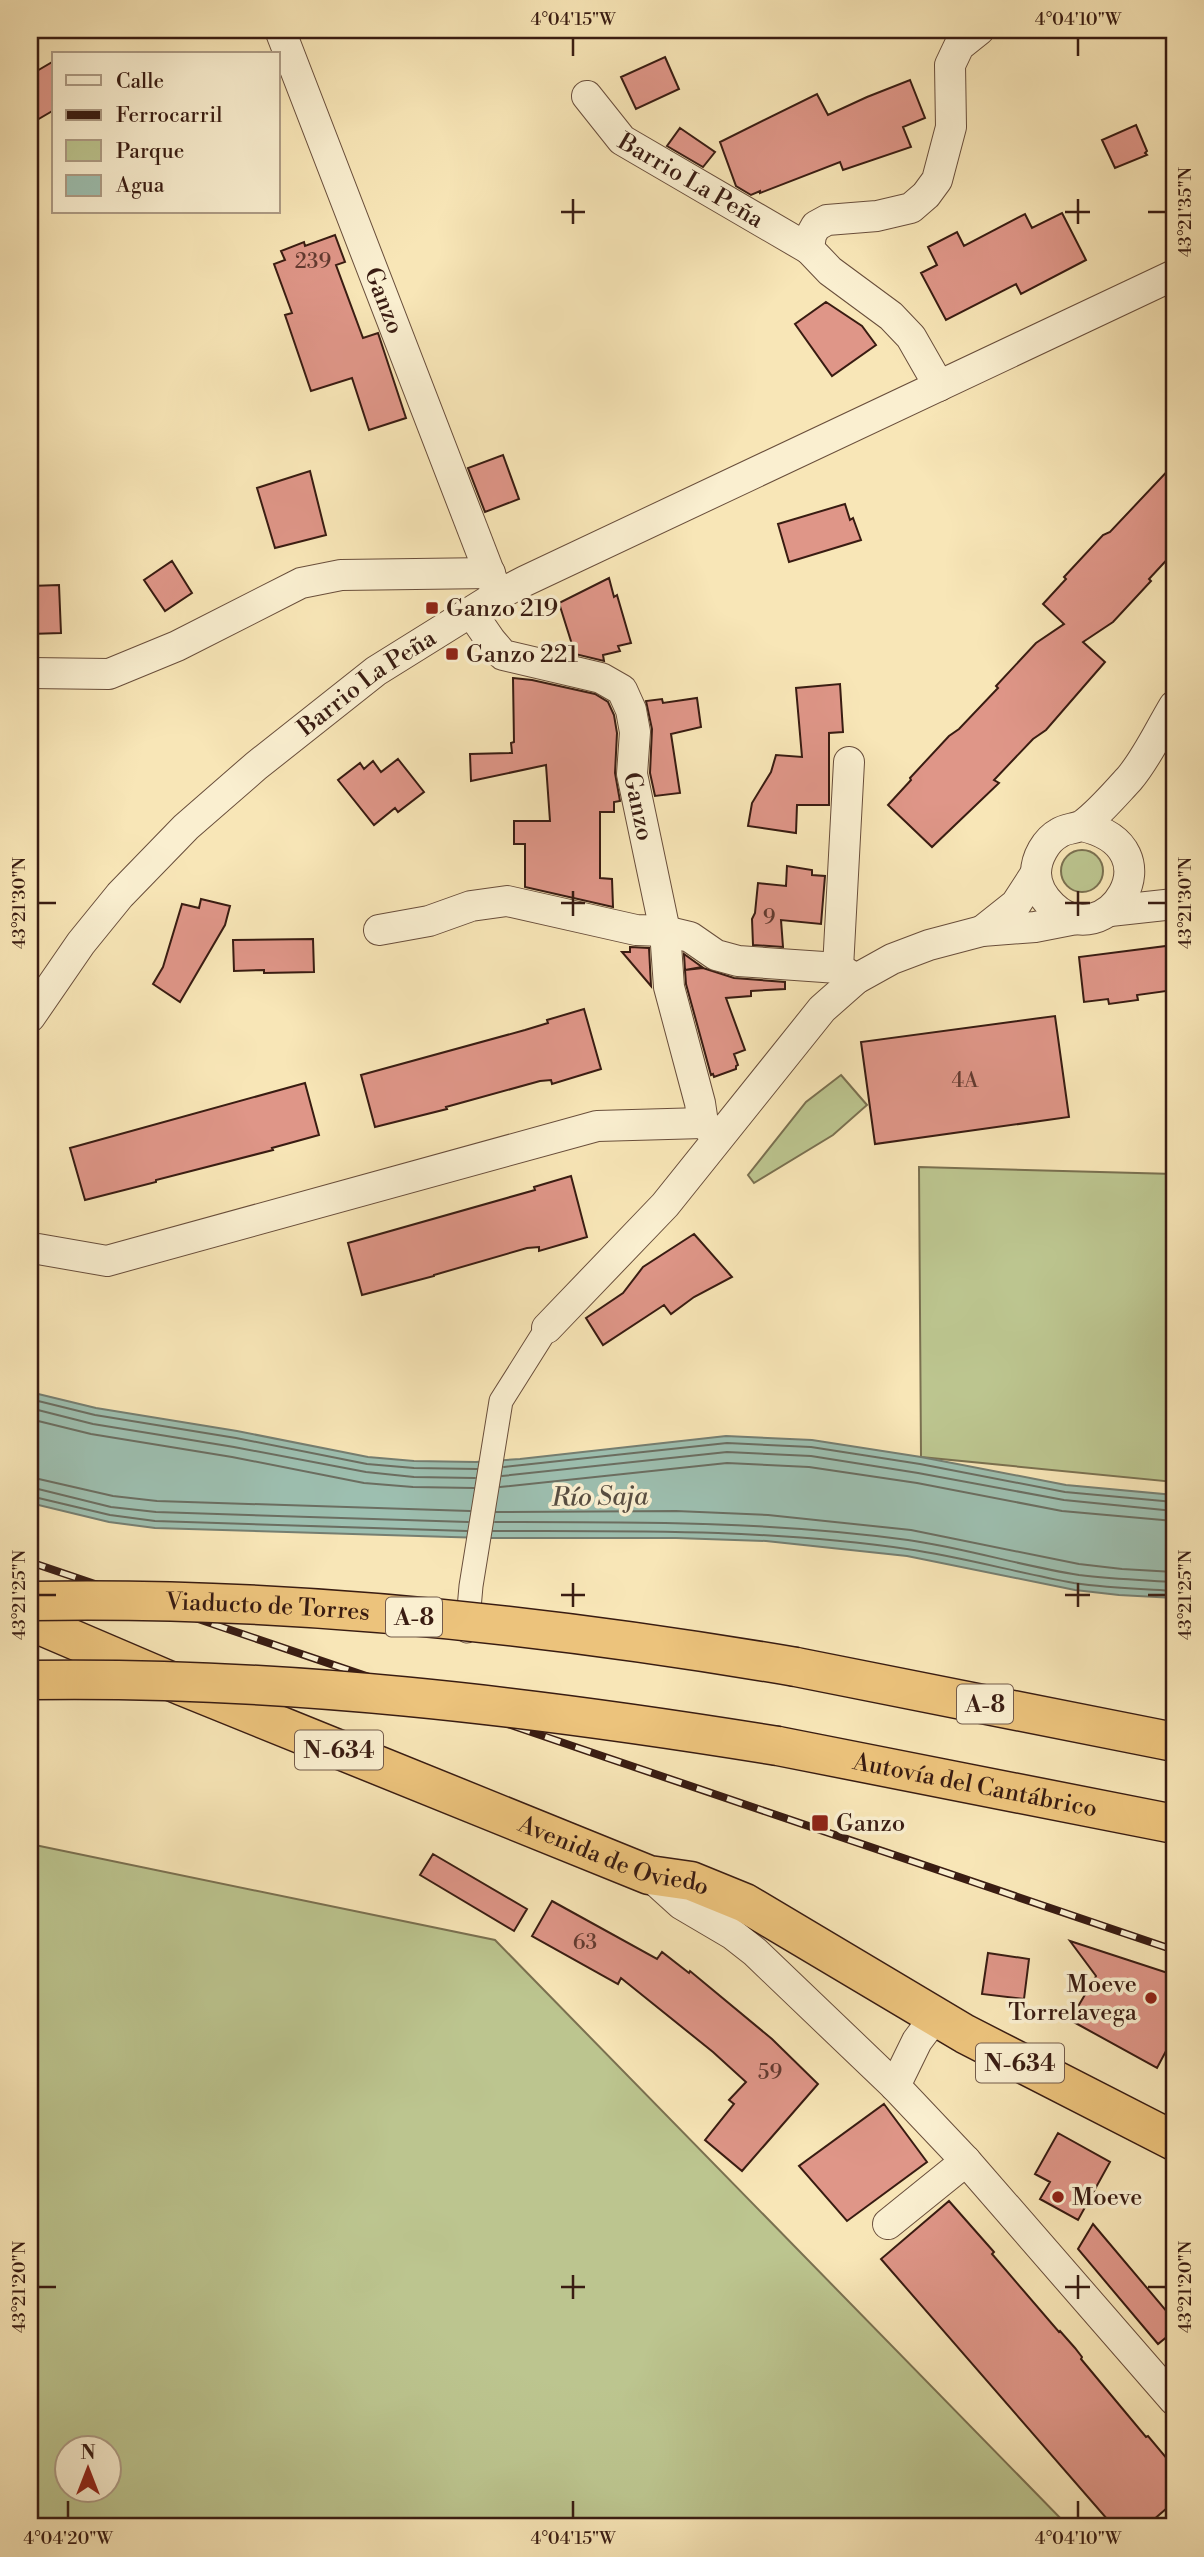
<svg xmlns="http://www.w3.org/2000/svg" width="1204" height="2557" font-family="'Libre Bodoni',serif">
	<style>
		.green { fill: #bcc58f; stroke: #7a7050; stroke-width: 2; fill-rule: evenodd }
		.water { fill: #9dbfb0; stroke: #757e71; stroke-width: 2 }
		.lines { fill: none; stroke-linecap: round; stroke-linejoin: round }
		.shore { stroke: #6b6e61; stroke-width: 2 }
		.building { fill: #df9688; stroke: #391c12; stroke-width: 2 }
		.pedestrian-casing { stroke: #694e3b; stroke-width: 25 }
		.minor-casing { stroke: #694e3b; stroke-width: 32 }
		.trunk-casing { stroke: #391c12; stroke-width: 41 }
		.motorway-casing { stroke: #391c12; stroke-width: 41 }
		.pedestrian { stroke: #faefd0; stroke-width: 23 }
		.minor { stroke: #faefd0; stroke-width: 30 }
		.trunk { stroke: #ecc37c; stroke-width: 38 }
		.motorway { stroke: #ecc37c; stroke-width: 38 }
		.rail-casing { stroke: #391c12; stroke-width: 8 }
		.rail { stroke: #faefd0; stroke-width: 5; stroke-dasharray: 16; stroke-linecap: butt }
		.motorway-bridge-casing { stroke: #391c12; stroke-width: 41; stroke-linecap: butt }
		.motorway-bridge { stroke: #ecc37c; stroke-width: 38 }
		.ticks { fill: none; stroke: #391c12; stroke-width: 2.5 }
		.poi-dot { fill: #8f2418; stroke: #faefd0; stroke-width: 2.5 }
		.labels { text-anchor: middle; stroke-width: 7; stroke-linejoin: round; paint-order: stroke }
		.number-label { font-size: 21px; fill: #623a30 }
		.shield { fill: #faefd0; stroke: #735b4b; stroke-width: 2 }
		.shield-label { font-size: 23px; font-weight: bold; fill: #391c12 }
		.street-label { font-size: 24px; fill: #391c12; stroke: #faefd0 }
		.poi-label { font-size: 24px; fill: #391c12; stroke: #faefd0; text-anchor: start }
		.water-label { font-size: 26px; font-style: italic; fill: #574d41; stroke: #faefd0 }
		.neatline { fill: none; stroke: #391c12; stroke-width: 2.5 }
		.ticks-label { font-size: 18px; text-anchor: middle; fill: #391c12 }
	</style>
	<rect width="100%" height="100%" fill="#f8e6b7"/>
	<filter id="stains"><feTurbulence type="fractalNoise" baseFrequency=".00286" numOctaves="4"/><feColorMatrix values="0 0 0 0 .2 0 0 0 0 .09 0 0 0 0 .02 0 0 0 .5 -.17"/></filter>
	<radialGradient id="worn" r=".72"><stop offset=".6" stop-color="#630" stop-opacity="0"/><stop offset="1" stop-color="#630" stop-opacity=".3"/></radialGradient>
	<!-- green -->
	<path class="green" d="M1061 871a21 21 0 1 1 42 0a21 21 0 1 1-42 0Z
		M841 1075 867 1105 833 1135 754 1183 748 1175 806 1102Z
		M919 1167 1174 1174V1482L921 1457Z
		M30 1844 495 1940 1069 2527H30ZM66 2448H108V2490H66Z"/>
	<!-- water -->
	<path class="water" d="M30 1392 96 1408 237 1431 368 1457 414 1461 476 1462 520 1459 726 1436 812 1440 921 1457 1066 1485 1174 1495V1598L1119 1595 1075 1590 907 1556 766 1541 676 1538H484L155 1528 109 1522 30 1503Z"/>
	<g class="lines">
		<!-- shore -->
		<path class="shore" d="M30 1399 95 1415 236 1438 367 1464 414 1468 477 1469
			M30 1408 93 1424 234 1447 366 1472 414 1477 475 1478
			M30 1419 91 1434 232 1457 364 1483 413 1487 474 1488
			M504 1467 727 1443 811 1447 920 1464 1065 1492 1174 1502
			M502 1476 727 1452 811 1456 918 1473 1064 1500 1174 1511
			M30 1477 113 1496 157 1501 470 1511
			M30 1487 111 1507 156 1512 468 1522
			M500 1487 727 1463 809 1467 917 1483 1062 1511 1174 1521
			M30 1496 110 1515 155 1521 467 1531
			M496 1512 676 1511 768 1515 911 1530 1079 1564 1122 1569 1174 1572
			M495 1522C633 1522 770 1521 908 1540 965 1548 1021 1566 1079 1575 1111 1579 1142 1580 1174 1582
			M493 1531C632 1531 770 1529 907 1549 963 1557 1018 1573 1074 1583 1107 1588 1141 1589 1174 1591"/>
	</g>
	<!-- building -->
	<path class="building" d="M665 57 679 89 636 109 621 77Z
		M54 61V110L30 124V75Z
		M910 80 925 118 903 127 911 147 843 170 840 162 760 193V191L751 195 736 186 720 142 817 94 828 115 867 97Z
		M1136 125 1147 151 1145 153 1147 155 1115 168 1102 140Z
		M680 128 715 152 703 167 667 146Z
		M1062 213 1086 260 1021 294 1016 284 946 320 921 273 937 265 928 247 957 232 964 246 1025 214 1032 228Z
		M335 235 345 262 336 265 363 338 378 333 406 418 369 430 352 378 311 391 285 315 292 313 274 264 285 260 281 251 304 242 305 246Z
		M826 302 862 326 876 345 832 376 795 324Z
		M503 455 519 499 485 512 468 468Z
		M1174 464V552L1149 579 1151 581 1113 622 1083 642 1105 662 1046 730 1033 739 994 780 999 783 932 847 888 805 911 780 910 778 949 736 959 729 998 688 996 686 1036 643 1064 624 1043 604 1066 579 1064 577 1103 535 1110 532Z
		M310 471 326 535 275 548 257 488Z
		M845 504 850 520 853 518 861 540 789 562 778 524Z
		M172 561 192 593 165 611 144 580Z
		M609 578 614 597 617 595 631 643 618 646 620 651 603 655 604 661 575 654 559 603Z
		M59 585 61 633 30 634V586Z
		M513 678 532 680 595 694 608 702 614 715 617 733 615 773 620 801 614 802V812H600V878L612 879 613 907 525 887V844H514V821H550L546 765 471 781 470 754 512 753 511 743 514 742Z
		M840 684 843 732 829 733V805H797L796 833 748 826 752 803 771 772 776 755 802 757 796 688Z
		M697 698 701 727 671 734 680 793 655 796 650 773 652 729 646 701 662 699 663 703Z
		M398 759 424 792 398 812 395 808 374 825 338 780 360 763 364 769 373 761 381 772Z
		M787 866 812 870V875L825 876 821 924 781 920 783 947 753 945 752 919 755 913 758 883 786 886Z
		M201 899 230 906 225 925 180 1002 153 984 163 967 182 904 199 908Z
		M313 939 314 972 264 973V970L234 971 233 940Z
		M1174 945V990L1137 995 1138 1000 1109 1004 1108 999 1084 1002 1079 957Z
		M630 947 649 948 651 986 622 952H630Z
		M684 954 702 967 685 970Z
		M703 968 734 978 785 982V989L751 991V996L726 998 745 1050 734 1054 738 1065 736 1066V1069L714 1077 713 1074 711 1075 686 984 685 970Z
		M584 1009 601 1069 552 1084 551 1080 540 1081 446 1107 447 1109 375 1127 361 1075 525 1030 548 1023 547 1020Z
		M1055 1016 1069 1117 875 1144 861 1042Z
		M305 1083 319 1135 272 1148 273 1150 156 1180V1182L85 1200 70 1148Z
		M571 1176 587 1237 539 1251V1247L527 1248 434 1275V1276L362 1295 348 1243 535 1190 534 1187Z
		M694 1234 732 1277 694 1297 671 1314 664 1305 603 1345 586 1318 623 1293 643 1267Z
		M433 1854 527 1909 514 1931 420 1875Z
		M552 1901 657 1959 662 1952 689 1973 690 1971 772 2039 818 2084 742 2171 705 2140 734 2104 729 2100 746 2082 713 2052 621 1978 618 1984 532 1936Z
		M1070 1941 1174 1975V2036L1157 2068 1070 2020 1096 1976Z
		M988 1953 1029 1959 1024 1999 982 1994Z
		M884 2104 927 2162 847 2221 799 2166Z
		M1058 2133 1110 2162 1078 2220 1040 2199 1050 2182 1035 2174Z
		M949 2201 994 2252 992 2254 1059 2332 1060 2331 1075 2348 1082 2357 1081 2359 1146 2437 1148 2436 1174 2467V2502L1145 2527H1114L881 2259Z
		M1093 2224 1174 2320V2331L1158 2344 1078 2249Z"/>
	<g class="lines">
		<defs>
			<path id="pedestrian" d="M467 1631 471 1586 501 1401 547 1328"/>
			<g id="minor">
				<path id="s1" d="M280 30 498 595"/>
				<path id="s2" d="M587 96 622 140 809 249"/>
				<path d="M939 386 911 337 891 316 830 271 809 249 811 235 816 226 827 220 877 216 911 208 926 195 937 180 951 127 950 65 959 46 979 30"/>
				<path id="s3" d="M471 612 491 641 503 655 601 678 622 690 631 710 635 732 632 774 665 931 669 987 700 1103 703 1123 717 1135"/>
				<path d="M30 673 109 674 177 646 301 583 341 575 490 573"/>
				<path d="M1082 826C1179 848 1105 958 1052 906 1043 897 1036 886 1036 873 1036 858 1046 840 1059 833 1066 828 1077 829 1084 824 1100 812 1115 794 1129 779 1147 758 1160 729 1174 706"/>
				<path d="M1110 911 1174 904"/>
				<path d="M379 930 429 921 471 906 507 901 636 930 665 931 690 937 716 955 738 961 838 968 856 979"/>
				<path d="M982 931 1016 904 1036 873"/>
				<path d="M838 968 849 762"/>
				<path id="s4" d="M30 1017 81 943 120 895 186 827 256 766 376 671 498 595 525 581 1174 275"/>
				<path d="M38 1249 107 1261 597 1126 703 1123"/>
				<path d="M547 1328 665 1205 822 1009 856 979 892 959 929 945 982 931 1035 927 1076 919"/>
				<path d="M649 1875 681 1904 732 1934 755 1952 895 2086 966 2161 1174 2400"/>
				<path d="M895 2086 917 2041 935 2017"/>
				<path d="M888 2224 966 2161"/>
			</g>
			<g id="trunk">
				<path id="s5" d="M30 1621 182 1686 649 1875 691 1881 745 1903 965 2034 1174 2141"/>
			</g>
			<g id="motorway">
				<path d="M796 1667 1174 1742"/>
				<path id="s6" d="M778 1746 1174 1824"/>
			</g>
		</defs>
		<!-- pedestrian casing -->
		<use href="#pedestrian" class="pedestrian-casing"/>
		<!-- minor casing -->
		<use href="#minor" class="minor-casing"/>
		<!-- trunk casing -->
		<use href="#trunk" class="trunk-casing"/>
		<!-- motorway casing -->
		<use href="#motorway" class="motorway-casing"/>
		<!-- pedestrian -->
		<use href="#pedestrian" class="pedestrian"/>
		<!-- minor -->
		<use href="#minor" class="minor"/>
		<!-- trunk -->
		<use href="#trunk" class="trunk"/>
		<!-- motorway -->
		<use href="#motorway" class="motorway"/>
		<defs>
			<path id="rail" d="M30 1562 1174 1950"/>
		</defs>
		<!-- rail casing -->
		<use href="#rail" class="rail-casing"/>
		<!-- rail -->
		<use href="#rail" class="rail"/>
		<defs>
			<g id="motorway-bridge">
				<path id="s7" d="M30 1601C286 1596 544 1624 796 1667"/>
				<path d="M30 1680C281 1676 531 1706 778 1746"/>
			</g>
		</defs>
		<!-- motorway-bridge casing -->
		<use href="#motorway-bridge" class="motorway-bridge-casing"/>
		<!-- motorway-bridge -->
		<use href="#motorway-bridge" class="motorway-bridge"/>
	</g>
	<!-- ticks -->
	<path class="ticks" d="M573 38V56M1078 38V56M573 199V224M1078 199V224M561 212H585M1065 212H1090M1148 212H1166M573 891V916M1078 891V916M38 903H56M561 903H585M1065 903H1090M1148 903H1166M573 1583V1607M1078 1583V1607M38 1595H56M561 1595H585M1065 1595H1090M1148 1595H1166M573 2275V2299M1078 2275V2299M38 2287H56M561 2287H585M1065 2287H1090M1148 2287H1166M68 2501V2518M573 2501V2518M1078 2501V2518"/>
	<!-- markers -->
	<g class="poi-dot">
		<rect x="425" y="601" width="14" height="14" rx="3.5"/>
		<rect x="445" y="647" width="14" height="14" rx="3.5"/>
		<rect x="811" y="1814" width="18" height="18" rx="3.5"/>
		<circle cx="1151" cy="1998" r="7"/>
		<circle cx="1058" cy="2197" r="7"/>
	</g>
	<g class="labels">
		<!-- number labels -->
		<g class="number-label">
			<text x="313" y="268">239</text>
			<text x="769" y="924">9</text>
			<text x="965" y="1087">4A</text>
			<text x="585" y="1949">63</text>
			<text x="770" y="2079">59</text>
		</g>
		<!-- shield labels -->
		<g class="shield">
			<rect x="386" y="1597.5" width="56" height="39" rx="5"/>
			<rect x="957" y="1684.5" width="56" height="39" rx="5"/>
			<rect x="295" y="1730.5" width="88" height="39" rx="5"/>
			<rect x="976" y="2043.5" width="88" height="39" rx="5"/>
		</g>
		<g class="shield-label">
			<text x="414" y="1625">A-8</text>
			<text x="985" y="1712">A-8</text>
			<text x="339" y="1758">N-634</text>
			<text x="1020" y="2071">N-634</text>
		</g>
		<!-- street labels -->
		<g class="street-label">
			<text dy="8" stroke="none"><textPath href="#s2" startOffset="136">Barrio La Peña</textPath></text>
			<text dy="8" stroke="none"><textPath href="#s1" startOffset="290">Ganzo</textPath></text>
			<text dy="8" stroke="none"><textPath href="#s4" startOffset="478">Barrio La Peña</textPath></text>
			<text dy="8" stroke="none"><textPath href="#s3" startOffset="298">Ganzo</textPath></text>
			<text dy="8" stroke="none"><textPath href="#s7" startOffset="238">Viaducto de Torres</textPath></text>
			<text dy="8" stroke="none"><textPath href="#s6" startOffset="201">Autovía del Cantábrico</textPath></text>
			<text dy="8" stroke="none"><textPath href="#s5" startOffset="630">Avenida de Oviedo</textPath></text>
		</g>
		<!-- poi labels -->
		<g class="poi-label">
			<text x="446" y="616">Ganzo 219</text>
			<text x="466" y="662">Ganzo 221</text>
			<text x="836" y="1831">Ganzo</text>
			<text x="1137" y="1992" text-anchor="end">Moeve<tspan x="1137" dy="28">Torrelavega</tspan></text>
			<text x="1072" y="2205">Moeve</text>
		</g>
		<!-- water labels -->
		<g class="water-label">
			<text transform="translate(600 1496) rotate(-1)" y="9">Río Saja</text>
		</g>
	</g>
	<!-- margin -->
	<rect width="1204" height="2557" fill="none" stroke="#f8e6b7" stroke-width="77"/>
	<!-- legend -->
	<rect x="52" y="52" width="228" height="161" fill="#faefd0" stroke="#ad9b84" stroke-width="2"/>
	<rect x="66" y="75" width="35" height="10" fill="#faefd0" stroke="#ad9b84" stroke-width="2"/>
	<text x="116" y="88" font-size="21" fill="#391c12">Calle</text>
	<rect x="66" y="110" width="35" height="10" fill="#391c12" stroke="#ad9b84" stroke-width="2"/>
	<text x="116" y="122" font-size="21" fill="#391c12">Ferrocarril</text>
	<rect x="66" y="140" width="35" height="21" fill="#bcc58f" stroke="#ad9b84" stroke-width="2"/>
	<text x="116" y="158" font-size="21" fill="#391c12">Parque</text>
	<rect x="66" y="175" width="35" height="21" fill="#9dbfb0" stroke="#ad9b84" stroke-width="2"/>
	<text x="116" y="192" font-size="21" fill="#391c12">Agua</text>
	<!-- north arrow -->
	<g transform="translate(88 2469)"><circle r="33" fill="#faefd0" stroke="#ad9b84" stroke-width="2"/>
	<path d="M0-5L12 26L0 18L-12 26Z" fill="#8f2418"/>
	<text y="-10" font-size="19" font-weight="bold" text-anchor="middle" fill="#391c12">N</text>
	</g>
	<rect x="38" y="38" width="1128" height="2480" class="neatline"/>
	<g class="ticks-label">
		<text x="573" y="25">4°04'15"W</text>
		<text x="1078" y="25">4°04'10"W</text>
		<text transform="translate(1185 212) rotate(-90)" y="6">43°21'35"N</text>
		<text transform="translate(19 903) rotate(-90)" y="6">43°21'30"N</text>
		<text transform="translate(1185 903) rotate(-90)" y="6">43°21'30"N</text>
		<text transform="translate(19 1595) rotate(-90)" y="6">43°21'25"N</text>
		<text transform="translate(1185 1595) rotate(-90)" y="6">43°21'25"N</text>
		<text transform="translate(19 2287) rotate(-90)" y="6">43°21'20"N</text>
		<text transform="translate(1185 2287) rotate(-90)" y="6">43°21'20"N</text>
		<text x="68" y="2544">4°04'20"W</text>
		<text x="573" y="2544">4°04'15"W</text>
		<text x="1078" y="2544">4°04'10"W</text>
	</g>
	<rect width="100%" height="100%" filter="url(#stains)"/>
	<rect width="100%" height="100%" fill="url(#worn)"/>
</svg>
